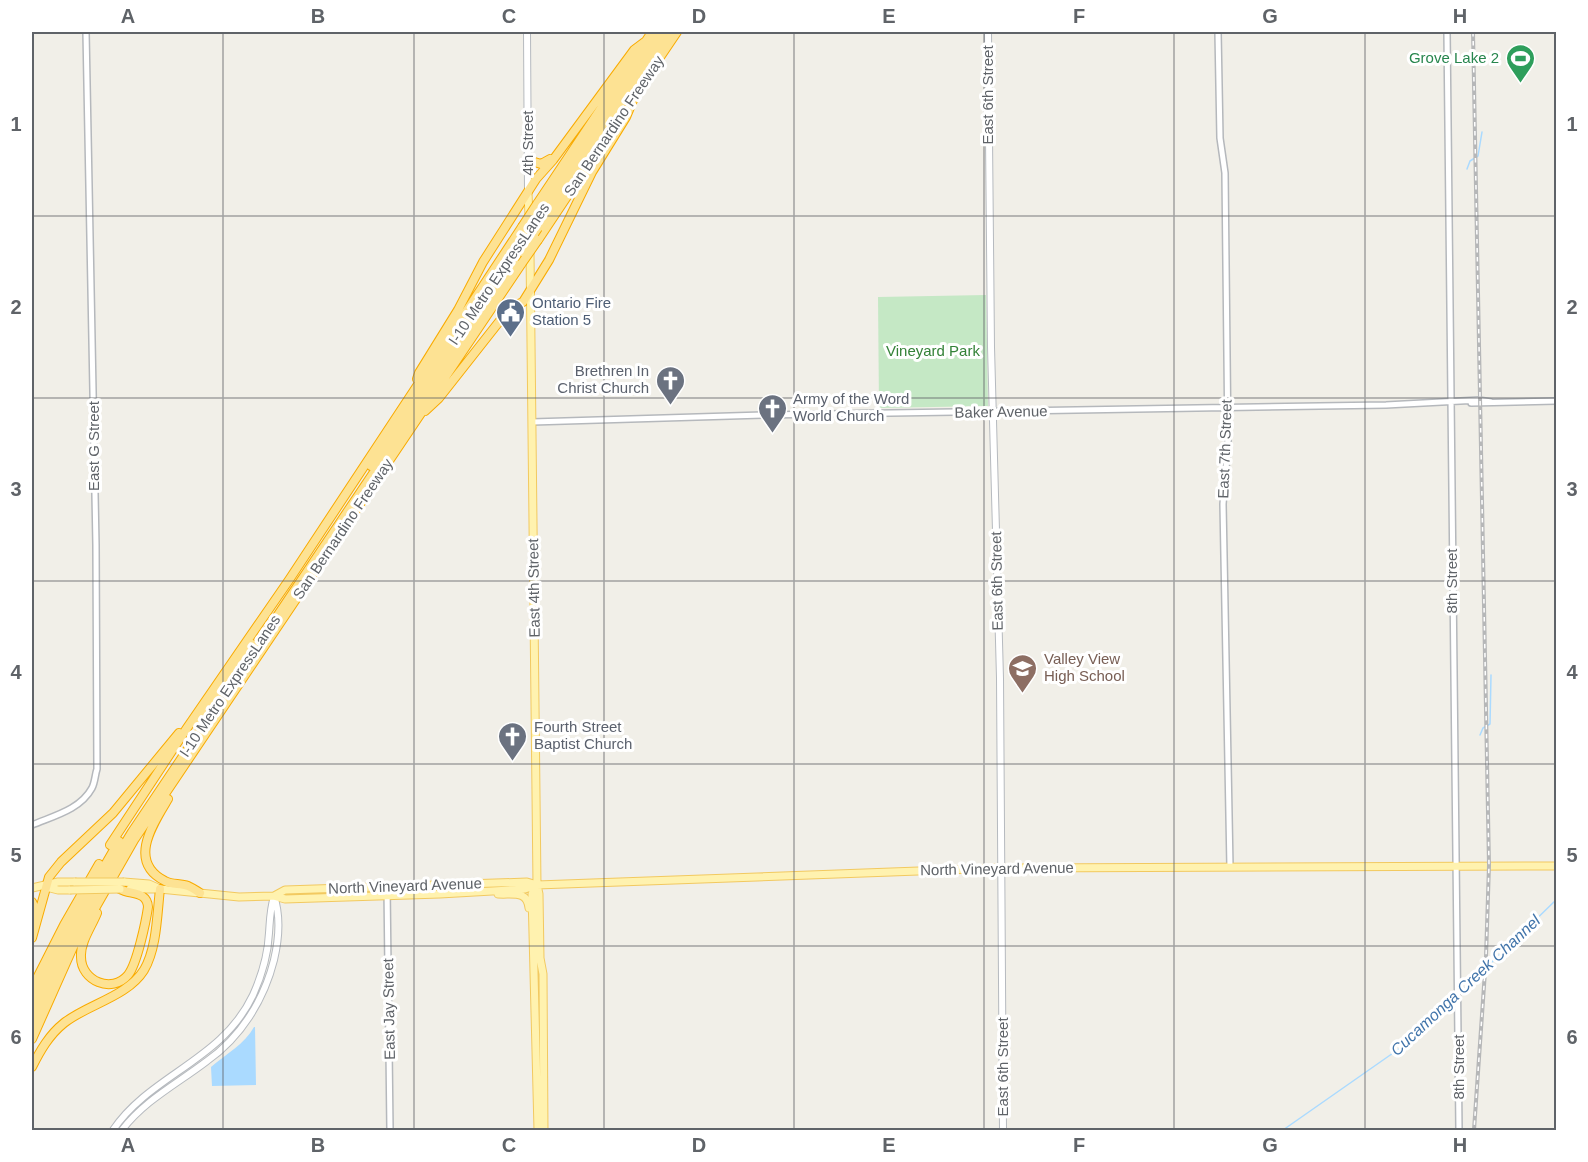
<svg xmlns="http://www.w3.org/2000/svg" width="1588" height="1162" font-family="Arial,sans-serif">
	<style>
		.green { fill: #c5e8c5 }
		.water { fill: #aadaff }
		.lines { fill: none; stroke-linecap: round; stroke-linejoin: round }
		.stream { stroke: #aadaff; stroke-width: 1.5 }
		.tertiary-casing { stroke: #b5b8bc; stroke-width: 8 }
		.secondary-casing { stroke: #b6babf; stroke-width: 8 }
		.primary-casing { stroke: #f2c960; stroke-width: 9 }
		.motorway-casing { stroke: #f9ab00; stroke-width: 10 }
		.tertiary { stroke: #fff; stroke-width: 5 }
		.secondary { stroke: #fff; stroke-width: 6 }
		.primary { stroke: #fff2af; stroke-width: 7 }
		.motorway { stroke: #fde293; stroke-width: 8 }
		.rail-casing { stroke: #b6b7b8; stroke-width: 4 }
		.rail { stroke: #fff; stroke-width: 1.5; stroke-dasharray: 4.5; stroke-linecap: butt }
		.primary-bridge-casing { stroke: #f2c960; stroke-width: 9; stroke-linecap: butt }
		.motorway-bridge-casing { stroke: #f9ab00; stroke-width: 10; stroke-linecap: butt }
		.primary-bridge { stroke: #fff2af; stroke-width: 7 }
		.motorway-bridge { stroke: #fde293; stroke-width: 8 }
		.grid { fill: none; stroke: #5f6368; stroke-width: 1.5; stroke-opacity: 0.55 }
		.labels { text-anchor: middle; stroke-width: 6; stroke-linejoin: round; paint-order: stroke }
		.leisure-label { font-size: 15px; fill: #27864d; stroke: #fff; text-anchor: end }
		.street-label { font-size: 15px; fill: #5f6368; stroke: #fff }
		.service-label { font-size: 15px; fill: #4e5e75; stroke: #fff; text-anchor: start }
		.park-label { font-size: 15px; fill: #348238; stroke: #fff }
		.worship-label { font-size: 15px; fill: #5b616d; stroke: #fff; text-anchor: start }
		.education-label { font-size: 15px; fill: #785e54; stroke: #fff; text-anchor: start }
		.water-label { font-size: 16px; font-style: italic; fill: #4174aa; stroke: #fff }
		.neatline { fill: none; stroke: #5f6368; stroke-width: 2 }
		.grid-label { font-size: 20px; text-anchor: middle; font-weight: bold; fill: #5f6368 }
	</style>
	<rect width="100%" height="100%" fill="#f1efe8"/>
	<!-- green -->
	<path class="green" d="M986 295 988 406 879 408 878 297Z"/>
	<!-- water -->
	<path class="water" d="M254 1027H255L256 1085 212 1086 211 1067C226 1054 245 1044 254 1027Z"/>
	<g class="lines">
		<!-- stream -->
		<path class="stream" d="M1467 169 1470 161 1478 156 1482 132
			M1480 735 1483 728 1490 724 1491 675
			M1460 993 1556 900
			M1283 1130 1406 1044 1455 999"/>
		<defs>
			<path id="tertiary" d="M1218 32 1220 138 1225 173 1228 445 1223 504 1230 867
				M1447 32 1459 1130
				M1471 403 1556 401
				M532 422 763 415 1386 405 1479 400 1491 402
				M32 825C53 816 80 810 92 788 95 782 95 775 97 769L96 545 86 32
				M387 887 390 1130"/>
			<path id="secondary" d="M527 32 528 190
				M988 32 991 347 1000 678 1003 1130
				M113 1130C151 1074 222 1061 253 995 262 975 268 954 269 933 270 920 270 909 274 897
				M122 1130C145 1100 177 1084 207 1061 241 1037 264 1000 274 960 279 939 281 917 274 896"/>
			<path id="primary" d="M528 192 529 217
				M530 252 537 885 539 894 540 958 543 974 544 1130
				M124 882 149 884 158 888
				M537 885 532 894 538 1130
				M46 887 58 890H70
				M32 888 58 882H75
				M130 889H160L239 897 274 896 285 899 440 894 525 889 537 885 1000 868 1556 866
				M498 894C513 895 527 890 529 908
				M274 896 285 890 527 882 537 885"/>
			<path id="motorway" d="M633 97 677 32
				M528 160 541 164 550 159
				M537 204 652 32
				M538 215 660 32
				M538 228 668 32
				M538 240 616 123
				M417 379 419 373 458 310 483 262 536 179 553 160 634 50 646 41
				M425 411 439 398 506 313 514 306 523 302 549 260 592 172 626 117 636 93
				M371 466 522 240
				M200 720 252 644
				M168 799C153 824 127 862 165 881 172 885 180 883 188 886 192 888 196 890 200 893
				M110 845 187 728 289 580 522 227
				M32 902 35 908V918
				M97 913C92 926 80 942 81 957 81 981 112 994 128 975 137 964 146 921 148 907 147 891 131 895 120 889
				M32 938 49 877 61 862 113 813 179 733
				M32 988 64 925 99 864
				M32 1004 74 919 119 841
				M32 1022C61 956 94 893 132 832L522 252
				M32 1039 73 947 134 840 522 263
				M32 1067C40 1051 49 1035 64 1023 88 1004 127 997 144 970 157 948 157 914 160 889"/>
		</defs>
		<!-- tertiary casing -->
		<use href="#tertiary" class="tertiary-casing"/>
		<!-- secondary casing -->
		<use href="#secondary" class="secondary-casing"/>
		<!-- primary casing -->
		<use href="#primary" class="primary-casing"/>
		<!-- motorway casing -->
		<use href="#motorway" class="motorway-casing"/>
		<!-- tertiary -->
		<use href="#tertiary" class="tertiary"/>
		<!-- secondary -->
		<use href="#secondary" class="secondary"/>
		<!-- primary -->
		<use href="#primary" class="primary"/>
		<!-- motorway -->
		<use href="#motorway" class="motorway"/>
		<defs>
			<path id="rail" d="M1473 32 1489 865 1486 957 1474 1130"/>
		</defs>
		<!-- rail casing -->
		<use href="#rail" class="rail-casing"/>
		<!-- rail -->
		<use href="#rail" class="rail"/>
		<defs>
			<path id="primary-bridge" d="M75 882H124
				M70 890 120 889"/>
			<path id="motorway-bridge" d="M522 227 537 204
				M522 240 538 215
				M522 252 538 228
				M522 263 538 240"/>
		</defs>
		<!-- primary-bridge casing -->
		<use href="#primary-bridge" class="primary-bridge-casing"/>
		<!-- motorway-bridge casing -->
		<use href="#motorway-bridge" class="motorway-bridge-casing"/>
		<!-- primary-bridge -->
		<use href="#primary-bridge" class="primary-bridge"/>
		<!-- motorway-bridge -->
		<use href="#motorway-bridge" class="motorway-bridge"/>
	</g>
	<!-- grid -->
	<path class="grid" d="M223 32V1130M414 32V1130M604 32V1130M794 32V1130M984 32V1130M1174 32V1130M1365 32V1130M32 216H1556M32 398H1556M32 581H1556M32 764H1556M32 946H1556"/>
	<!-- icons -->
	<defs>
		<symbol id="stadium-pin" viewBox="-11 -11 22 30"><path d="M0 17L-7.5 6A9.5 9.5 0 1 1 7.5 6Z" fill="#2e9e5b" stroke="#fff"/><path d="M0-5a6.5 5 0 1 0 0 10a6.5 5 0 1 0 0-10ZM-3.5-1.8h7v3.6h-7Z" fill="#fff"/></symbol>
		<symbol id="civic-pin" viewBox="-11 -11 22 30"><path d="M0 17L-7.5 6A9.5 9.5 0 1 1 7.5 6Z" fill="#5c6f8a" stroke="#fff"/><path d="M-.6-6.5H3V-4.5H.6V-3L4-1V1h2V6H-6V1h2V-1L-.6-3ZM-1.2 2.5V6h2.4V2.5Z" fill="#fff"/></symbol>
		<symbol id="church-pin" viewBox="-11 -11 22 30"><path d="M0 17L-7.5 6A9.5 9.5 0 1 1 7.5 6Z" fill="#6b7280" stroke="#fff"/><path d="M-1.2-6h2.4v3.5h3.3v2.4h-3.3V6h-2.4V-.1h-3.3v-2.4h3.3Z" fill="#fff"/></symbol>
		<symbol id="school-pin" viewBox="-11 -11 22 30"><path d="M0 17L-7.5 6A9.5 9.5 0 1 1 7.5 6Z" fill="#8d6e63" stroke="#fff"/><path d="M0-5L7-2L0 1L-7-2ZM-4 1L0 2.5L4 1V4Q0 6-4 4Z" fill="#fff"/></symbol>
	</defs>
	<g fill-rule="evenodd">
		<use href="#stadium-pin" x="1504" y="42" width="33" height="45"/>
		<use href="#civic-pin" x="494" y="296" width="33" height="45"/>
		<use href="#church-pin" x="654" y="364" width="33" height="45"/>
		<use href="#church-pin" x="756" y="392" width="33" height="45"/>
		<use href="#school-pin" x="1006" y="652" width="33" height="45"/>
		<use href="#church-pin" x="496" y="720" width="33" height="45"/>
	</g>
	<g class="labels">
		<!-- leisure labels -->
		<g class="leisure-label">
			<text x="1499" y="63">Grove Lake 2</text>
		</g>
		<!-- street labels -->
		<g class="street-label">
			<text transform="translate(988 95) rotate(-90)" y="5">East 6th Street</text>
			<text transform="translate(614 126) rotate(-56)" y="5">San Bernardino Freeway</text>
			<text transform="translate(528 143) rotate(-90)" y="5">4th Street</text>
			<text transform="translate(499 274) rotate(-56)" y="5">I-10 Metro ExpressLanes</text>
			<text transform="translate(1001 412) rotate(-1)" y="5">Baker Avenue</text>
			<text transform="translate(94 446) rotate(-90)" y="5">East G Street</text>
			<text transform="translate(1225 449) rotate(-88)" y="5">East 7th Street</text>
			<text transform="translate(343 529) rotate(-56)" y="5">San Bernardino Freeway</text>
			<text transform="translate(997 581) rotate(-91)" y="5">East 6th Street</text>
			<text transform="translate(1452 581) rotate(-90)" y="5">8th Street</text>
			<text transform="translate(534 588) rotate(-91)" y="5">East 4th Street</text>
			<text transform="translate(230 686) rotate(-56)" y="5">I-10 Metro ExpressLanes</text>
			<text transform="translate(997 869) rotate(-1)" y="5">North Vineyard Avenue</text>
			<text transform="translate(405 886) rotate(-2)" y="5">North Vineyard Avenue</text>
			<text transform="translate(389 1009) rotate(-91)" y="5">East Jay Street</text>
			<text transform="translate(1003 1067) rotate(-90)" y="5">East 6th Street</text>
			<text transform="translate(1459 1067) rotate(-90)" y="5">8th Street</text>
		</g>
		<!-- service labels -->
		<g class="service-label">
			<text x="532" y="308">Ontario Fire<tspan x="532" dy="17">Station 5</tspan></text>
		</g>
		<!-- park labels -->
		<g class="park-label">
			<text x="933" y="356">Vineyard Park</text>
		</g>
		<!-- worship labels -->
		<g class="worship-label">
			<text x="649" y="376" text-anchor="end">Brethren In<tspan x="649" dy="17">Christ Church</tspan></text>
			<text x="793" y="404">Army of the Word<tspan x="793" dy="17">World Church</tspan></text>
			<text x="534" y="732">Fourth Street<tspan x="534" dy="17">Baptist Church</tspan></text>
		</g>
		<!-- education labels -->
		<g class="education-label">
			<text x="1044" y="664">Valley View<tspan x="1044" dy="17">High School</tspan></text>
		</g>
		<!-- water labels -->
		<g class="water-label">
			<text transform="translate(1465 985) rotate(-43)" y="6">Cucamonga Creek Channel</text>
		</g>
	</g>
	<!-- border -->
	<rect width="1588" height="1162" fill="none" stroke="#ffffff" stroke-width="66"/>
	<rect x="33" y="33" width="1522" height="1096" class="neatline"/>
	<g class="grid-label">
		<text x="128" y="23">A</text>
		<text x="318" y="23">B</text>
		<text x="509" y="23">C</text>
		<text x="699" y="23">D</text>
		<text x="889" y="23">E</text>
		<text x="1079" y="23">F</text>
		<text x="1270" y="23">G</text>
		<text x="1460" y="23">H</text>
		<text x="16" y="131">1</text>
		<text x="1572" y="131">1</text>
		<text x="16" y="314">2</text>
		<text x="1572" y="314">2</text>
		<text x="16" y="496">3</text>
		<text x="1572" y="496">3</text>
		<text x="16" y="679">4</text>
		<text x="1572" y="679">4</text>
		<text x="16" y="862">5</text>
		<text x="1572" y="862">5</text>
		<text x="16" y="1044">6</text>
		<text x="1572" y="1044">6</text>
		<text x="128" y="1152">A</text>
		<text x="318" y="1152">B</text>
		<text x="509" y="1152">C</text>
		<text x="699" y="1152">D</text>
		<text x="889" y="1152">E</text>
		<text x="1079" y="1152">F</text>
		<text x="1270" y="1152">G</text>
		<text x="1460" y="1152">H</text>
	</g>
</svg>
